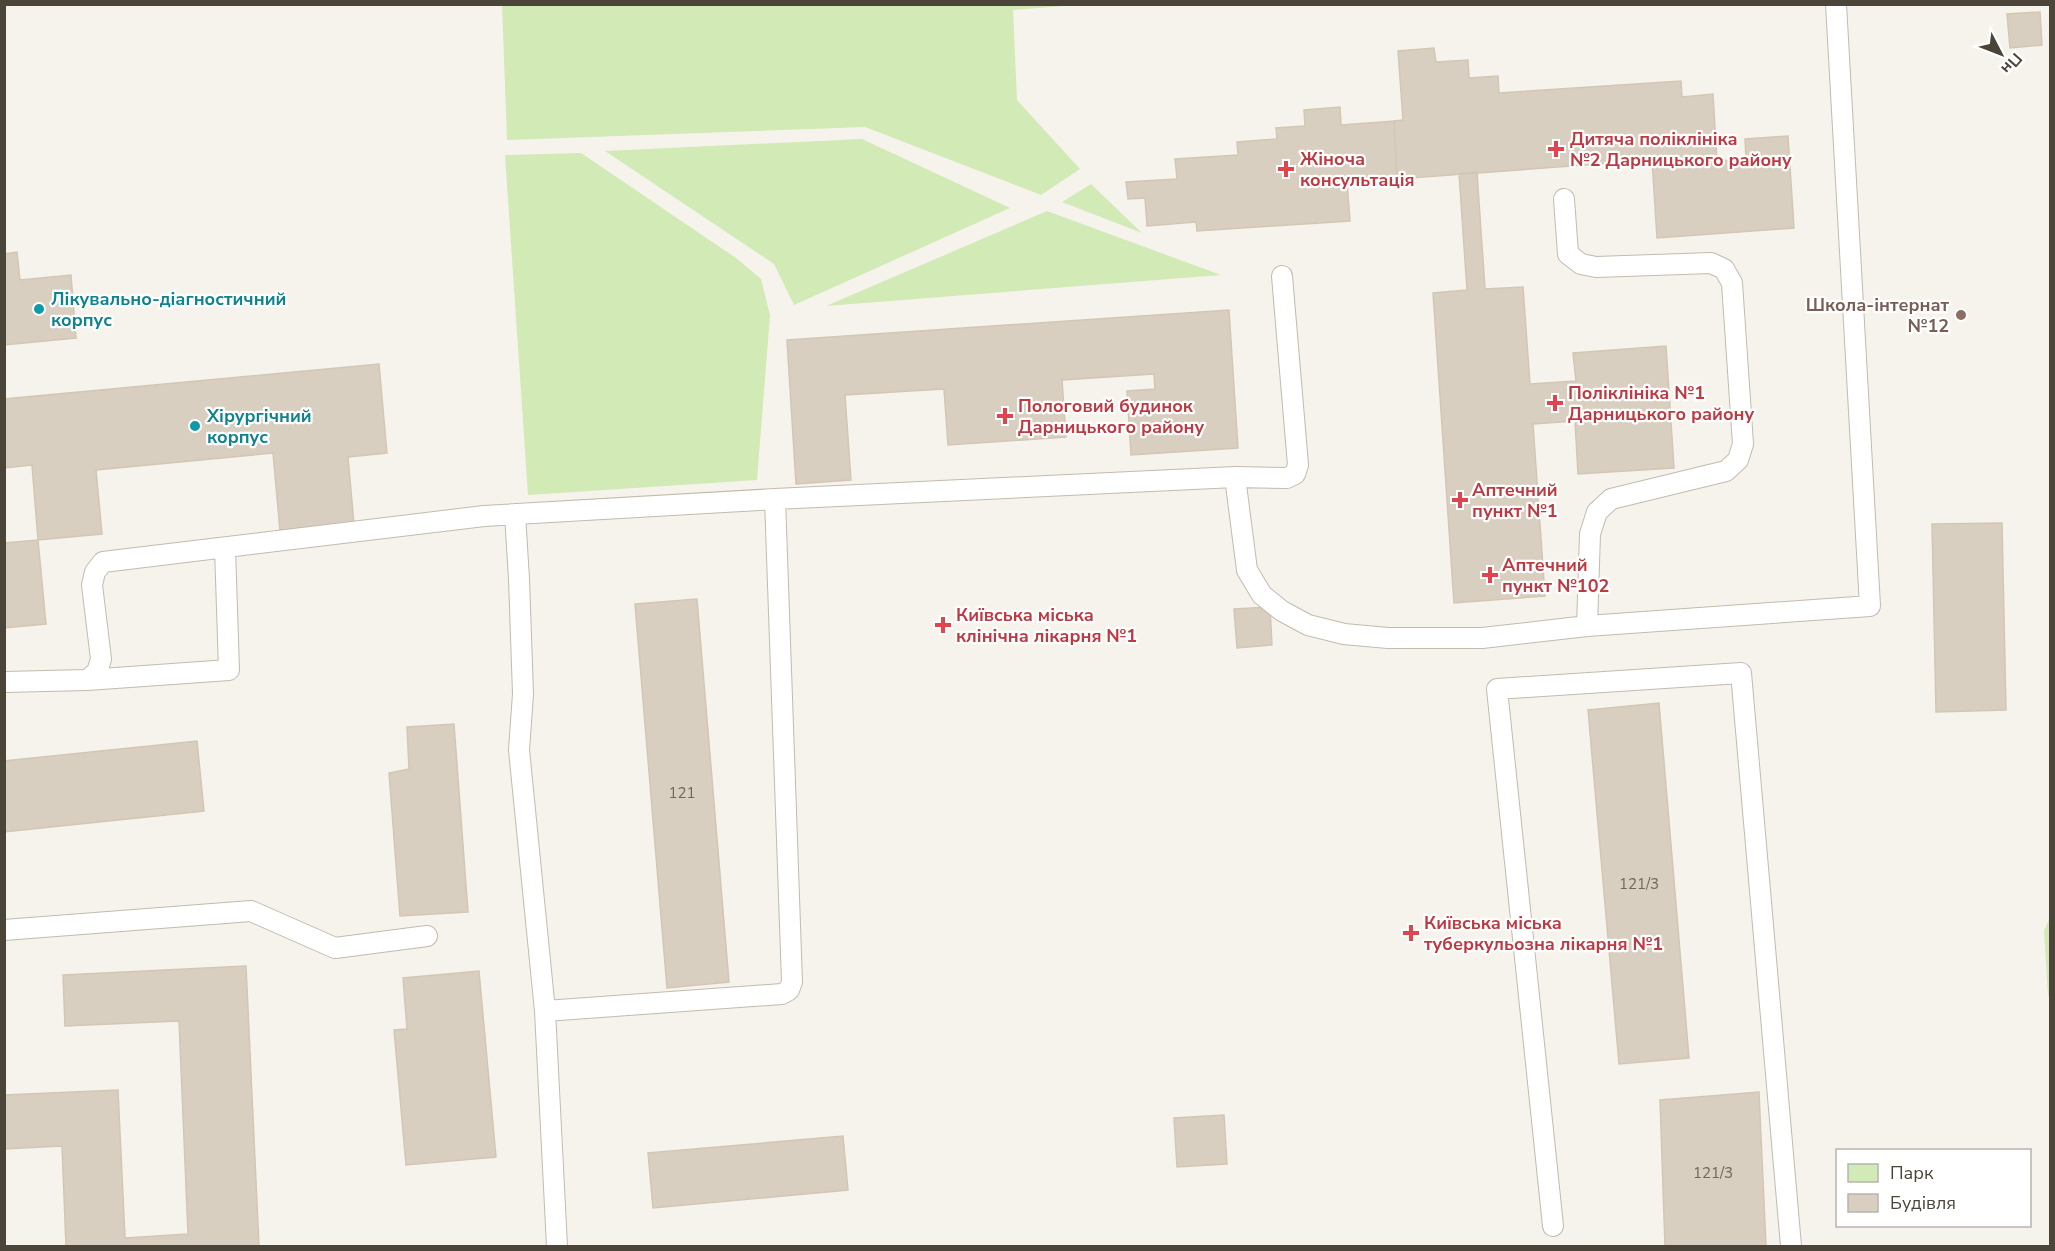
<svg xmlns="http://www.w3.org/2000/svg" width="2055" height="1251" font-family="'Nunito Sans',sans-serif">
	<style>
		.green { fill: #d2eab5 }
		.building { fill: #d8cfc1; stroke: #d3c7b4; stroke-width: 1.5 }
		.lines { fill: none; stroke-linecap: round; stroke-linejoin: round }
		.service-casing { stroke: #c2bbae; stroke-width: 22 }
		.service { stroke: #fff; stroke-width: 20 }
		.health-dot { fill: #e0444e; stroke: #fff; stroke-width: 2 }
		.culture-dot { fill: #0f9aa8; stroke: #fff; stroke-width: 2 }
		.education-dot { fill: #8d6e63; stroke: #fff; stroke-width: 2 }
		.labels { text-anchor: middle; stroke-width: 4.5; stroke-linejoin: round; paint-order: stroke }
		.number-label { font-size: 15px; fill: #6e675b }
		.health-label { font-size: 18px; font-weight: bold; fill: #be3a42; stroke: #fff; text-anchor: start }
		.culture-label { font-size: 18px; font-weight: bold; fill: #0d838f; stroke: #fff; text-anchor: start }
		.education-label { font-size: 18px; font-weight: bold; fill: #785e54; stroke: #fff; text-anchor: end }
	</style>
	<rect width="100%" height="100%" fill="#f6f3ec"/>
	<!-- green -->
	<path class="green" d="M502 5H1076L1013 10 1017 100 1080 169 1041 195 865 127 507 140Z
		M862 139 1010 208 794 305 774 264 605 151Z
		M581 153 736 258 761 279 770 315 757 480 528 495 505 155Z
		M1091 184 1142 233 1062 202Z
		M1047 211 1221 275 826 306Z
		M2050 917V999L2048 995 2044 931Z"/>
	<!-- building -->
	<path class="building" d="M2040 12 2042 45 2010 48 2007 14Z
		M1434 48 1436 62 1468 60 1469 78 1498 76 1499 93 1681 81 1682 97 1713 94 1717 161 1746 159 1745 139 1788 136 1794 228 1657 238 1652 160 1397 179 1394 121 1403 120 1398 51Z
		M1340 107 1341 125 1394 121 1397 179 1347 182 1350 221 1197 231 1196 222 1147 226 1145 198 1128 199 1126 182 1177 179 1175 159 1238 155 1237 142 1277 139 1276 128 1305 126 1304 110Z
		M1477 172 1485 289 1523 287 1530 384 1576 381 1573 353 1666 346 1674 468 1578 474 1575 421 1533 424 1545 596 1454 603 1433 293 1467 290 1459 174Z
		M17 252 20 280 71 275 76 338 4 345V254Z
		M1229 310 1238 448 1131 455 1127 391 1155 389 1154 374 1062 380 1066 437 948 445 944 389 845 395 851 480 796 484 787 340Z
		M379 364 387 453 348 457 354 524 280 531 273 453 96 470 102 534 38 540 32 465 4 468V399Z
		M2002 523 2006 710 1936 712 1932 524Z
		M38 540 46 624 4 628V543Z
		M697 599 729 982 667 988 635 604Z
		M1270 607 1272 645 1237 648 1234 609Z
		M1659 703 1689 1058 1619 1064 1588 710Z
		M454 724 468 912 400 916 389 773 409 769 407 727Z
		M197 741 204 811 4 832V761Z
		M246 966 259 1246H66L62 1146 4 1149V1095L118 1090 125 1238 188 1234 179 1021 65 1026 63 975Z
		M479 971 496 1157 406 1165 394 1030 407 1029 403 978Z
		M1759 1092 1766 1246H1665L1660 1100Z
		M1224 1115 1227 1164 1177 1167 1174 1118Z
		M843 1136 848 1190 653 1208 648 1153Z"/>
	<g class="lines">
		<defs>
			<path id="service" d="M1564 199 1568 254 1581 264 1596 267 1711 263 1724 269 1732 283 1743 444 1738 460 1726 471 1611 499 1597 512 1590 534 1587 626
				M1235 477 1247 570 1262 595 1282 611 1308 625 1344 634 1388 638H1482L1587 626 1870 606 1836 4
				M515 514 519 579 523 694 519 750 545 1011 557 1246
				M87 680 229 670 225 548
				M4 682 87 680 97 672 101 659 92 585 95 572 103 562 484 516 775 499 1235 477 1287 478 1295 474 1298 465 1282 276
				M4 930 251 911 335 948 427 936
				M545 1011 782 994 789 990 792 982 775 499
				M1553 1226 1497 689 1741 673 1791 1246"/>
		</defs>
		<!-- service casing -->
		<use href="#service" class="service-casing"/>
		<!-- service -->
		<use href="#service" class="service"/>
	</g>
	<!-- markers -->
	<g class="health-dot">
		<path d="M1553 140h6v6h6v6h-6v6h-6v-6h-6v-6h6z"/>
		<path d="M1283 160h6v6h6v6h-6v6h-6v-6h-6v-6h6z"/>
		<path d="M1552 394h6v6h6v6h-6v6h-6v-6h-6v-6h6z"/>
		<path d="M1002 407h6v6h6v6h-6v6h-6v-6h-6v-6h6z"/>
		<path d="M1457 491h6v6h6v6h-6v6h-6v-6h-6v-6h6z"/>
		<path d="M1487 566h6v6h6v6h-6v6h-6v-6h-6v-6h6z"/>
		<path d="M940 616h6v6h6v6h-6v6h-6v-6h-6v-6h6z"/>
		<path d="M1408 924h6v6h6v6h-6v6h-6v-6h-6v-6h6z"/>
	</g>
	<g class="culture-dot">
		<circle cx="39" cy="309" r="6"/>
		<circle cx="195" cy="426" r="6"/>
	</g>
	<circle class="education-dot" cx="1961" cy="315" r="6"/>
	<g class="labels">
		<!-- number labels -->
		<g class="number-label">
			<text x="682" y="798">121</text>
			<text x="1639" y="889">121/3</text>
			<text x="1713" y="1178">121/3</text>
		</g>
		<!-- health labels -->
		<g class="health-label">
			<text x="1570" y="145">Дитяча поліклініка<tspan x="1570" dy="21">№2 Дарницького району</tspan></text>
			<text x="1300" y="165">Жіноча<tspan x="1300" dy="21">консультація</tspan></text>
			<text x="1568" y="399">Поліклініка №1<tspan x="1568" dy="21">Дарницького району</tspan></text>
			<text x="1018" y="412">Пологовий будинок<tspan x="1018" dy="21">Дарницького району</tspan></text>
			<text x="1472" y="496">Аптечний<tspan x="1472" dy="21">пункт №1</tspan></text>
			<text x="1502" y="571">Аптечний<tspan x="1502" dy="21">пункт №102</tspan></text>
			<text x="956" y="621">Київська міська<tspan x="956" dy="21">клінічна лікарня №1</tspan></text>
			<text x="1424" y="929">Київська міська<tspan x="1424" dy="21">туберкульозна лікарня №1</tspan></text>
		</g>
		<!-- culture labels -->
		<g class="culture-label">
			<text x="51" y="305">Лікувально-діагностичний<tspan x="51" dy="21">корпус</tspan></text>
			<text x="207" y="422">Хірургічний<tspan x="207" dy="21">корпус</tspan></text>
		</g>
		<!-- education labels -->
		<g class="education-label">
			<text x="1949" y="311">Школа-інтернат<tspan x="1949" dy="21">№12</tspan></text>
		</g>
	</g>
	<!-- border -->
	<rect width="2055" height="1251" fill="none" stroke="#4b4439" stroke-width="12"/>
	<!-- legend -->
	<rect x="1836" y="1149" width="195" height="78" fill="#ffffff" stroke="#b7b4b0" stroke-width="1.5"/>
	<rect x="1848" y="1164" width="30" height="18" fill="#d2eab5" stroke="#b7b4b0" stroke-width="1.5"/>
	<text x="1890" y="1179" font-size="18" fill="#4b4439">Парк</text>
	<rect x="1848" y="1194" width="30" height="18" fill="#d8cfc1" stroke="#b7b4b0" stroke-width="1.5"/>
	<text x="1890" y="1209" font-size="18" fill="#4b4439">Будівля</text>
	<!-- north arrow -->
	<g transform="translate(2001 54) rotate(132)" stroke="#ffffff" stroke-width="4.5" paint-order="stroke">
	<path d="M0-4.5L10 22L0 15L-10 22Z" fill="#4b4439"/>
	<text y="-9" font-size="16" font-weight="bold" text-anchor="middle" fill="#4b4439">Пн</text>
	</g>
</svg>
